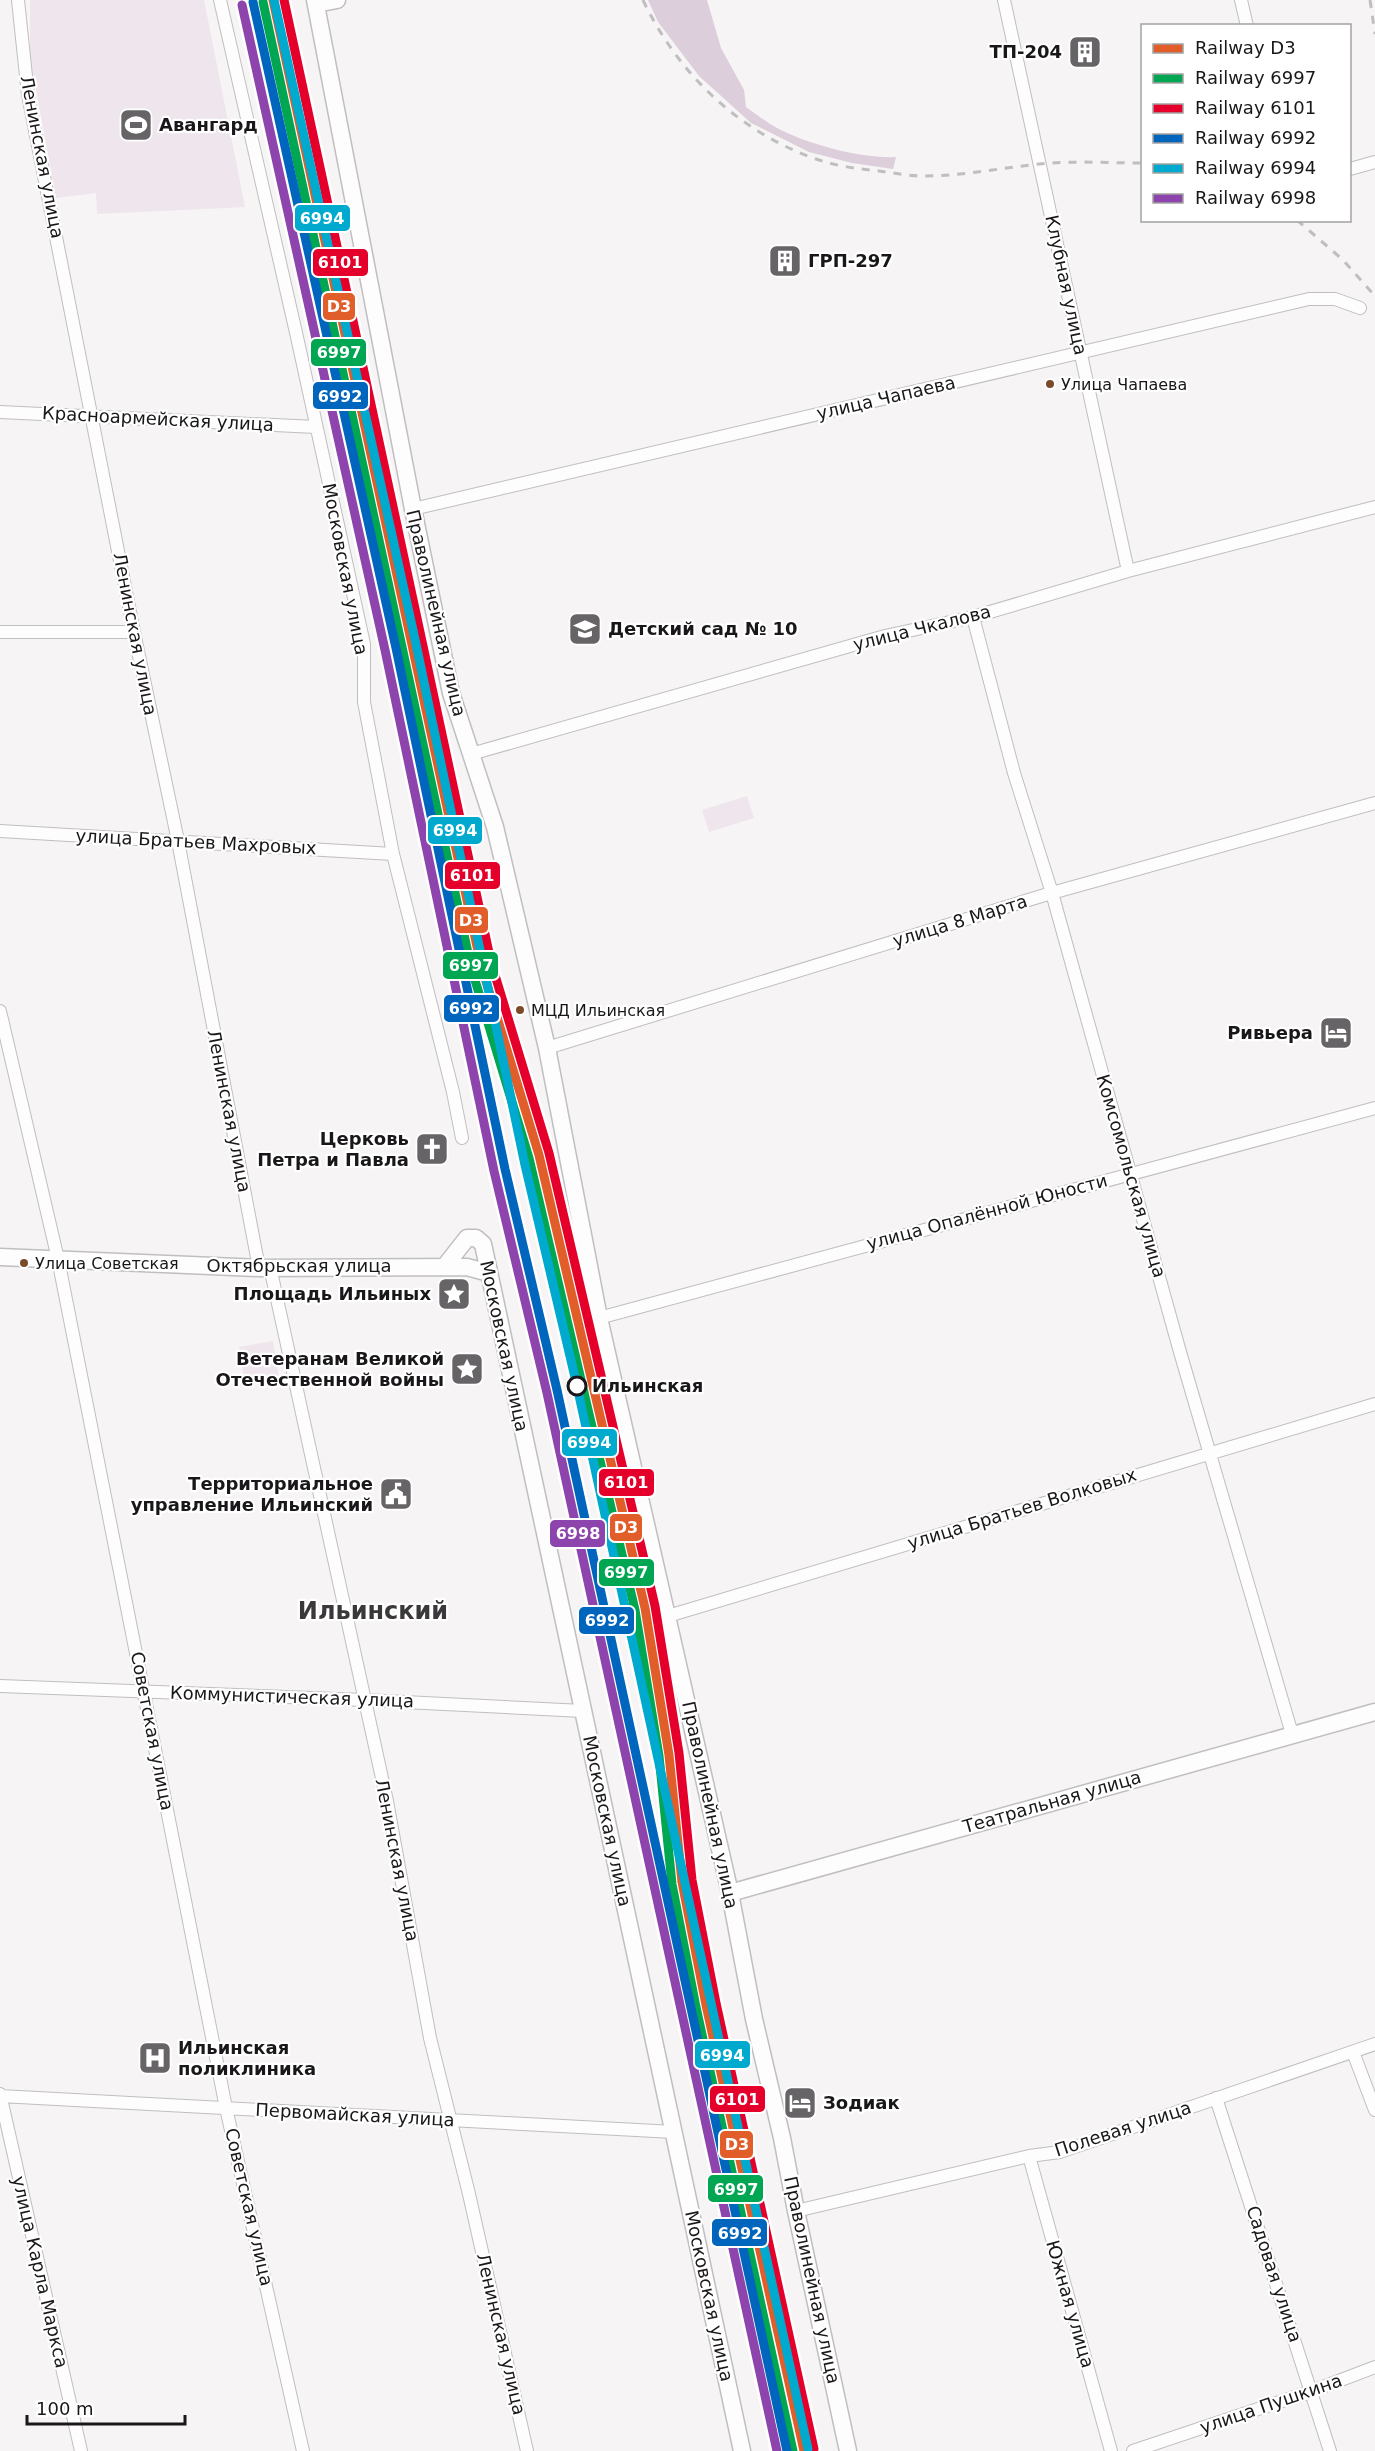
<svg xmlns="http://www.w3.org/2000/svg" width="1375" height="2451" font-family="'DejaVu Sans',sans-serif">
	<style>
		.green { fill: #eee5ed }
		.forest { fill: #dcceda }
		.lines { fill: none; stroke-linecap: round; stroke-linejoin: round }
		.street-casing { stroke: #c0bebf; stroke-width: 14 }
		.secondary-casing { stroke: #c0bebf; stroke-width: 19 }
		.street { stroke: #fefdfe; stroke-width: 12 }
		.secondary { stroke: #fefdfe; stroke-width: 16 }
		.rail { stroke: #c0bebf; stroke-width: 3; stroke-dasharray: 8 8; stroke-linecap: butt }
		.rail-1-casing { stroke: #fff; stroke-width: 14 }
		.rail-2-casing { stroke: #fff; stroke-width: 14 }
		.rail-3-casing { stroke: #fff; stroke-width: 14 }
		.rail-4-casing { stroke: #fff; stroke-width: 14 }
		.rail-5-casing { stroke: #fff; stroke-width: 14 }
		.rail-6-casing { stroke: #fff; stroke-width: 14 }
		.rail-1 { stroke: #e15d29; stroke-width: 9 }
		.rail-2 { stroke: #00a651; stroke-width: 9 }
		.rail-3 { stroke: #e4002b; stroke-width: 9 }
		.rail-4 { stroke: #0065bd; stroke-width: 9 }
		.rail-5 { stroke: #00a9ce; stroke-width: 9 }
		.rail-6 { stroke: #8e44ad; stroke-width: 9 }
		.bus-dot { fill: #7a4b2a; stroke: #fff; stroke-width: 2 }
		.stop-dot { fill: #fff; stroke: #191719; stroke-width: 3 }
		.labels { text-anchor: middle; stroke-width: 4.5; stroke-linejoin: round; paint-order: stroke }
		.bus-label { font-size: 16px; fill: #191719; stroke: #fff; text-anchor: start }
		.poi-label { font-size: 18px; font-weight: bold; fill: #191719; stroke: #fff; text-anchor: end }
		.street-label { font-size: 18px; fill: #191719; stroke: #fff }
		.stop-label { font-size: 18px; font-weight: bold; fill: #191719; stroke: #fff; text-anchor: start }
		.district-label { font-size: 24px; font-weight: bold; fill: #3a383a; stroke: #fff }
		.line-badge { stroke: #fff; stroke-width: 2 }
		.badge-label { font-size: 16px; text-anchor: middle; font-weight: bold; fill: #fff }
	</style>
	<rect width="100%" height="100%" fill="#f6f4f5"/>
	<!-- green -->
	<path class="green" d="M30 0H204L245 207 97 214 96 193 56 198 30 57Z
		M747 796 754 818 709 832 702 810Z
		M273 1341 279 1379 245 1385 239 1347Z"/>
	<!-- forest -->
	<path class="forest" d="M648 0H707L721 48 744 90 746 107C756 114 766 122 777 128 807 144 862 159 896 157L893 169 852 163 809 152 751 123 699 76 658 22Z"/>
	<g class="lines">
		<defs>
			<path id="street" d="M18 0 28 95 134 632 178 841 259 1268
				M220 0 297 337 364 644V702L393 854 453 1092 462 1138
				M1004 0 1128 571
				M1241 0 1247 26
				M1350 169 1375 162
				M0 412 316 427
				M413 509 1309 299H1335L1360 308
				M973 617 1014 773 1052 893 1180 1352 1292 1734
				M0 632H134
				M471 754 885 636 973 617 1128 571 1375 507
				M0 831 393 854
				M0 1011 58 1259 226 2108 303 2451
				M547 1048 1048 894 1375 803
				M270 1267 387 1801 430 2038 469 2194 527 2451
				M599 1318 1375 1108
				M668 1616 1375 1404
				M0 1686 364 1700 583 1711
				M1353 2052 1375 2110
				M0 2094 81 2451
				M0 2096 674 2132
				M1216 2098 1330 2451
				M1029 2156 1111 2451
				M796 2211 1029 2156 1060 2152 1375 2044
				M1133 2451 1312 2391 1375 2367"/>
			<path id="secondary" d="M315 0 413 509 451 693 495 827 547 1048 599 1318 730 1893 754 2019 782 2138 796 2211 848 2451
				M316 4 337 0
				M0 1257 259 1268 467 1267 489 1273
				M445 1266 467 1238H476L483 1244 742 2451
				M730 1893 1375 1712"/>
		</defs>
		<!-- street casing -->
		<use href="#street" class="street-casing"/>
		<!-- secondary casing -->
		<use href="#secondary" class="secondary-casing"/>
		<!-- street -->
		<use href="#street" class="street"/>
		<!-- secondary -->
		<use href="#secondary" class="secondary"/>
		<!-- rail -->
		<path class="rail" d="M643 0C678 74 739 132 816 159 836 166 858 169 879 171 894 173 909 176 924 176 967 176 1009 166 1051 163 1081 161 1112 163 1142 163
			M1370 0 1375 34
			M1297 220 1343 260 1375 296"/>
		<defs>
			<path id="rail-1" d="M273 0 481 965 539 1155 645 1608 669 1755 682 1882 706 2005 804 2451"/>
			<path id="rail-2" d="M263 2 471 967 529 1158 635 1610 659 1756 672 1884 696 2007 793 2451"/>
			<path id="rail-3" d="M284 0 491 962 549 1153 655 1606 679 1753 692 1880 716 2003 814 2449"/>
			<path id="rail-4" d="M253 2 396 648 505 1169 557 1390 787 2451"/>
			<path id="rail-5" d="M274 0 416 644 525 1165 577 1386 808 2449"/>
			<path id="rail-6" d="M242 5 385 650 494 1171 547 1393 777 2451"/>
		</defs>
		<!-- rail-1 casing -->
		<use href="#rail-1" class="rail-1-casing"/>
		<!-- rail-2 casing -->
		<use href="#rail-2" class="rail-2-casing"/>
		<!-- rail-3 casing -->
		<use href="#rail-3" class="rail-3-casing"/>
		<!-- rail-4 casing -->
		<use href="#rail-4" class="rail-4-casing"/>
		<!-- rail-5 casing -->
		<use href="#rail-5" class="rail-5-casing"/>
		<!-- rail-6 casing -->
		<use href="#rail-6" class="rail-6-casing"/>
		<!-- rail-1 -->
		<use href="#rail-1" class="rail-1"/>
		<!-- rail-2 -->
		<use href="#rail-2" class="rail-2"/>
		<!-- rail-3 -->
		<use href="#rail-3" class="rail-3"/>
		<!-- rail-4 -->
		<use href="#rail-4" class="rail-4"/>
		<!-- rail-5 -->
		<use href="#rail-5" class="rail-5"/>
		<!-- rail-6 -->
		<use href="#rail-6" class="rail-6"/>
	</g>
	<!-- icons -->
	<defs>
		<symbol id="building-square" viewBox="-11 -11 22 22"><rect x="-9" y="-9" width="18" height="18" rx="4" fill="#666466" stroke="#fff"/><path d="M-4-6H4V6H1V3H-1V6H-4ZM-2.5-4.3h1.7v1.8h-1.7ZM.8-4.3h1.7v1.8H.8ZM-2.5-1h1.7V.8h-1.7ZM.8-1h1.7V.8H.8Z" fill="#fff"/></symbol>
		<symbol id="stadium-square" viewBox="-11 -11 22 22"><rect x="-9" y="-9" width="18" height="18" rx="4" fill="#666466" stroke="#fff"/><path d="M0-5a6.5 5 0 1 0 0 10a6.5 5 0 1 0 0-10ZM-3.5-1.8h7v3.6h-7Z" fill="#fff"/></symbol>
		<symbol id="school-square" viewBox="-11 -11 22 22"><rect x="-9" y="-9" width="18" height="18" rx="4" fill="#666466" stroke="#fff"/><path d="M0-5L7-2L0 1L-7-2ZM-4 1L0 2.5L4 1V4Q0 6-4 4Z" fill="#fff"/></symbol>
		<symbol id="hotel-square" viewBox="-11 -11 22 22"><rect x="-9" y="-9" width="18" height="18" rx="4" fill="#666466" stroke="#fff"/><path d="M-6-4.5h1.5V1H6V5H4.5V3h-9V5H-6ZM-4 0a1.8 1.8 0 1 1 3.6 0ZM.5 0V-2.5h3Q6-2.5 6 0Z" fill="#fff"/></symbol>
		<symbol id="church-square" viewBox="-11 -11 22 22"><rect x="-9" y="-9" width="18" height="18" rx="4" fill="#666466" stroke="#fff"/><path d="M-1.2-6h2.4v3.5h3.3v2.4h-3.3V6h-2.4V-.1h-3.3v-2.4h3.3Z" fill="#fff"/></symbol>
		<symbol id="sight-square" viewBox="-11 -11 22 22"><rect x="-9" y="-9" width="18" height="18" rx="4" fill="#666466" stroke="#fff"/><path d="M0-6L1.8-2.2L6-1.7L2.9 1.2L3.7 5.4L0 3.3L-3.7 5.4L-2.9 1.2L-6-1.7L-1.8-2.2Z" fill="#fff"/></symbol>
		<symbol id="civic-square" viewBox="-11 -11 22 22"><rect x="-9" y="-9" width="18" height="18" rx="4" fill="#666466" stroke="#fff"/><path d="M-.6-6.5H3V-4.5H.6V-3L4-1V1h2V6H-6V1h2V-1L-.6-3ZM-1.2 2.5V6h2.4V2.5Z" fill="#fff"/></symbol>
		<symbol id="hospital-square" viewBox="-11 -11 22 22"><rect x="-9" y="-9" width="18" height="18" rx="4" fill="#666466" stroke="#fff"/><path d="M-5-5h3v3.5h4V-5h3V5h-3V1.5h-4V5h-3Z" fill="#fff"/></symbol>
	</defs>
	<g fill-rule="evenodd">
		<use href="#building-square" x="1066" y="33" width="38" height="38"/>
		<use href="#stadium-square" x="117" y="106" width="38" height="38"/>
		<use href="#building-square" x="766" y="242" width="38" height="38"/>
		<use href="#school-square" x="566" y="610" width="38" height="38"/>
		<use href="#hotel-square" x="1317" y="1014" width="38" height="38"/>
		<use href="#church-square" x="413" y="1130" width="38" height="38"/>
		<use href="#sight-square" x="435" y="1275" width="38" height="38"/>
		<use href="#sight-square" x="448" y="1350" width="38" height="38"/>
		<use href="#civic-square" x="377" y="1475" width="38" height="38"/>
		<use href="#hospital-square" x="136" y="2039" width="38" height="38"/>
		<use href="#hotel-square" x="781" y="2084" width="38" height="38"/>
	</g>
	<!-- markers -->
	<g class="bus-dot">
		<circle cx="1050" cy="384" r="5"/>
		<circle cx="520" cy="1010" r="5"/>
		<circle cx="24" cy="1263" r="5"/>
	</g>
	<circle class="stop-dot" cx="577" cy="1386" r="9"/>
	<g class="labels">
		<!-- bus labels -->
		<g class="bus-label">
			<text x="1061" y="390">Улица Чапаева</text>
			<text x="531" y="1016">МЦД Ильинская</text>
			<text x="35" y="1269">Улица Советская</text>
		</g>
		<!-- poi labels -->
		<g class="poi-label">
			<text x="1062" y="58">ТП-204</text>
			<text x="159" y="131" text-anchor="start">Авангард</text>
			<text x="808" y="267" text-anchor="start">ГРП-297</text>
			<text x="608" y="635" text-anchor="start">Детский сад № 10</text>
			<text x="1313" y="1039">Ривьера</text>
			<text x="409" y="1145">Церковь<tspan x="409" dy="21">Петра и Павла</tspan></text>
			<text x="431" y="1300">Площадь Ильиных</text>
			<text x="444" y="1365">Ветеранам Великой<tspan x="444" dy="21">Отечественной войны</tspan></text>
			<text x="373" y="1490">Территориальное<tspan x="373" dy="21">управление Ильинский</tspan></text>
			<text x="178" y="2054" text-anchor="start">Ильинская<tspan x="178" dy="21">поликлиника</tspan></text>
			<text x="823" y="2109" text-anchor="start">Зодиак</text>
		</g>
		<!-- street labels -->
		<g class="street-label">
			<text transform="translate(42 157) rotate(79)" y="6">Ленинская улица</text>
			<text transform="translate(1066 285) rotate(78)" y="6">Клубная улица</text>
			<text transform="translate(886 398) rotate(-13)" y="6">улица Чапаева</text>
			<text transform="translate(158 419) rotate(3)" y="6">Красноармейская улица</text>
			<text transform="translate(345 569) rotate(79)" y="6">Московская улица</text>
			<text transform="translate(436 613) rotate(77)" y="6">Праволинейная улица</text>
			<text transform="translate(922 628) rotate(-14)" y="6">улица Чкалова</text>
			<text transform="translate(135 634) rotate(79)" y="6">Ленинская улица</text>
			<text transform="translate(196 842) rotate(3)" y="6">улица Братьев Махровых</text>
			<text transform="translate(960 921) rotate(-17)" y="6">улица 8 Марта</text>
			<text transform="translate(229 1111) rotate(79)" y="6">Ленинская улица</text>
			<text transform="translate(1131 1176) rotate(74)" y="6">Комсомольская улица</text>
			<text transform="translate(987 1212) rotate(-15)" y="6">улица Опалённой Юности</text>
			<text x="299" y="1272">Октябрьская улица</text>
			<text transform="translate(504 1346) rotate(78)" y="6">Московская улица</text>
			<text transform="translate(1022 1509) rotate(-17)" y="6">улица Братьев Волковых</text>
			<text transform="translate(292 1697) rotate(2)" y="6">Коммунистическая улица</text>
			<text transform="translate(152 1731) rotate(79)" y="6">Советская улица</text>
			<text transform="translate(1052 1802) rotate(-16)" y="6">Театральная улица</text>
			<text transform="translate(710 1805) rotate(78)" y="6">Праволинейная улица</text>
			<text transform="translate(607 1821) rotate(78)" y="6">Московская улица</text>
			<text transform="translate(397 1860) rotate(79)" y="6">Ленинская улица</text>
			<text transform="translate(355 2115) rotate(3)" y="6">Первомайская улица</text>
			<text transform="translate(1123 2129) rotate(-18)" y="6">Полевая улица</text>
			<text transform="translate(249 2207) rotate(77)" y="6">Советская улица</text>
			<text transform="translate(40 2272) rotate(77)" y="6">улица Карла Маркса</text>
			<text transform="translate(1274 2274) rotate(72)" y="6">Садовая улица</text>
			<text transform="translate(812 2280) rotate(78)" y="6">Праволинейная улица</text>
			<text transform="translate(709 2296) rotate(78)" y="6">Московская улица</text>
			<text transform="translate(1070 2304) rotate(74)" y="6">Южная улица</text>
			<text transform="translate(501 2334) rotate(77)" y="6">Ленинская улица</text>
			<text transform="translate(1271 2404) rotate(-19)" y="6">улица Пушкина</text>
		</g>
		<!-- stop labels -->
		<g class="stop-label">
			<text x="592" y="1392">Ильинская</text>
		</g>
		<!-- district labels -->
		<g class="district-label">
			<text x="373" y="1619">Ильинский</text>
		</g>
	</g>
	<g class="line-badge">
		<rect x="294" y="204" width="57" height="28" rx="6" fill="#00a9ce"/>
		<rect x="312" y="248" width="57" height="29" rx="6" fill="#e4002b"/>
		<rect x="322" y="292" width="34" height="29" rx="6" fill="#e15d29"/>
		<rect x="310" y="338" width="57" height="29" rx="6" fill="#00a651"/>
		<rect x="312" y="381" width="57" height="29" rx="6" fill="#0065bd"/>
		<rect x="427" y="816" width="56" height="29" rx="6" fill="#00a9ce"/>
		<rect x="444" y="861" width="57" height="29" rx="6" fill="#e4002b"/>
		<rect x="454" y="906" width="35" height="28" rx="6" fill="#e15d29"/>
		<rect x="442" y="951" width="57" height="29" rx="6" fill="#00a651"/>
		<rect x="443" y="994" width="57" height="29" rx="6" fill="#0065bd"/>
		<rect x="561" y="1428" width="57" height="29" rx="6" fill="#00a9ce"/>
		<rect x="598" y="1468" width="57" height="29" rx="6" fill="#e4002b"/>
		<rect x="609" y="1513" width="34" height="29" rx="6" fill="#e15d29"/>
		<rect x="549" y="1519" width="57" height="29" rx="6" fill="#8e44ad"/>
		<rect x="598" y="1558" width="57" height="29" rx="6" fill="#00a651"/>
		<rect x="578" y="1606" width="57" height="29" rx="6" fill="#0065bd"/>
		<rect x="694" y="2040" width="57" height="29" rx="6" fill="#00a9ce"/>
		<rect x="709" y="2085" width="57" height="28" rx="6" fill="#e4002b"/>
		<rect x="719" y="2130" width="35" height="29" rx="6" fill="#e15d29"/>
		<rect x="707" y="2174" width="57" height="29" rx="6" fill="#00a651"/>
		<rect x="711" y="2218" width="57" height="29" rx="6" fill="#0065bd"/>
	</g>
	<g class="badge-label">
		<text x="322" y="224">6994</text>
		<text x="340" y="268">6101</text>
		<text x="339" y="312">D3</text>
		<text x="339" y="358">6997</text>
		<text x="340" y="402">6992</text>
		<text x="455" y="836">6994</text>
		<text x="472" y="881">6101</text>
		<text x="471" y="926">D3</text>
		<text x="471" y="971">6997</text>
		<text x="471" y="1014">6992</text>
		<text x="589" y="1448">6994</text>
		<text x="626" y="1488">6101</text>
		<text x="626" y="1533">D3</text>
		<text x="578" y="1539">6998</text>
		<text x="626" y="1578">6997</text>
		<text x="607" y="1626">6992</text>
		<text x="722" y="2061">6994</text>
		<text x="737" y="2105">6101</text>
		<text x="737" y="2150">D3</text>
		<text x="736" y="2195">6997</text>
		<text x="740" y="2239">6992</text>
	</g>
	<!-- legend -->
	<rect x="1141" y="24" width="210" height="198" fill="#ffffff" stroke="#a3a2a3" stroke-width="1.5"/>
	<rect x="1153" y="44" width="30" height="9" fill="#e15d29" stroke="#a3a2a3" stroke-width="1.5"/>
	<text x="1195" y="54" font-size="18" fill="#191719">Railway D3</text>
	<rect x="1153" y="74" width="30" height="9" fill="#00a651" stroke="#a3a2a3" stroke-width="1.5"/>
	<text x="1195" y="84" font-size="18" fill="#191719">Railway 6997</text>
	<rect x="1153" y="104" width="30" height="9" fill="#e4002b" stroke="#a3a2a3" stroke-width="1.5"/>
	<text x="1195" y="114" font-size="18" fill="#191719">Railway 6101</text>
	<rect x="1153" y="134" width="30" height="9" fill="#0065bd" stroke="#a3a2a3" stroke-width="1.5"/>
	<text x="1195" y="144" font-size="18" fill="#191719">Railway 6992</text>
	<rect x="1153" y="164" width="30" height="9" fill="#00a9ce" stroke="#a3a2a3" stroke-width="1.5"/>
	<text x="1195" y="174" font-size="18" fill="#191719">Railway 6994</text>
	<rect x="1153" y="194" width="30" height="9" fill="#8e44ad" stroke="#a3a2a3" stroke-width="1.5"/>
	<text x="1195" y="204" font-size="18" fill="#191719">Railway 6998</text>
	<!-- scale -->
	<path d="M27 2415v9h158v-9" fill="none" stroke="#191719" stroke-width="3"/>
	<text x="36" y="2415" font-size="18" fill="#191719" stroke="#ffffff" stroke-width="4.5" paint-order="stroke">100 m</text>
</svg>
